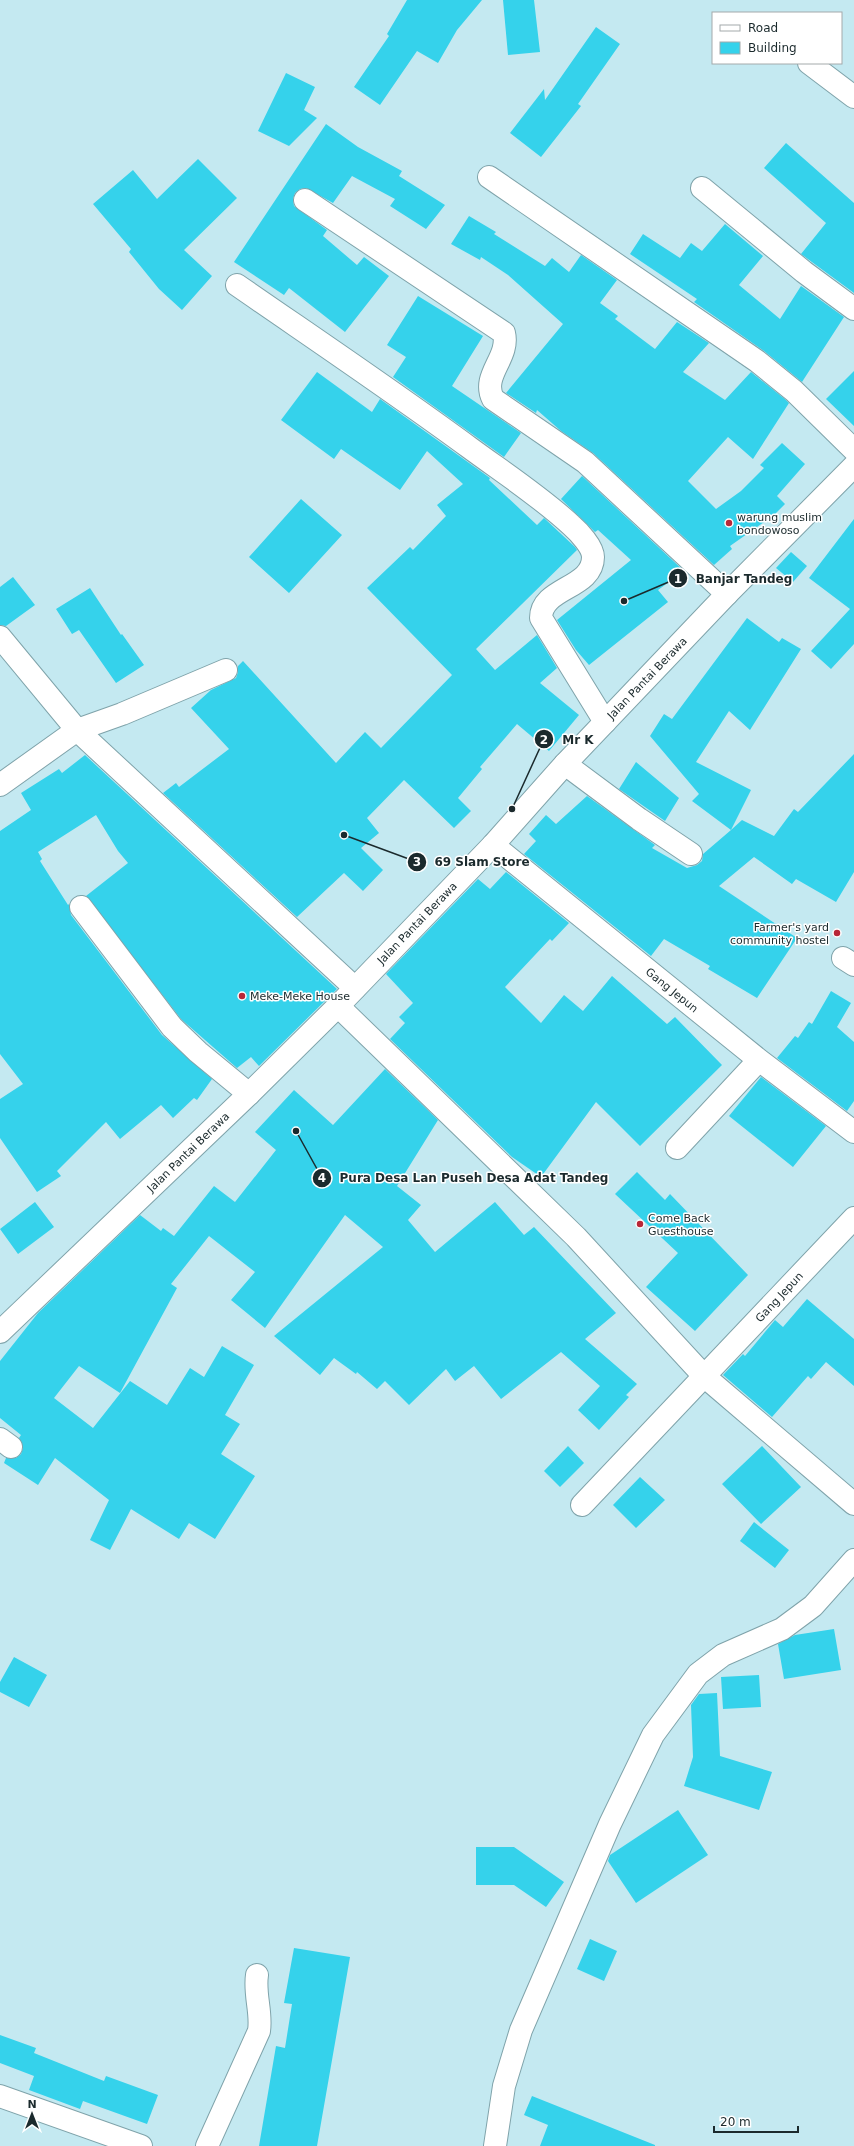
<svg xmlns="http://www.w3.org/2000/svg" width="854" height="2146" font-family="'DejaVu Sans',sans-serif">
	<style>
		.building { fill: #35d2eb }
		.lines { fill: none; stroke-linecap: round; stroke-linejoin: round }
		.minor-casing { stroke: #7fa3aa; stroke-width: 24 }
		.tertiary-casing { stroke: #7fa3aa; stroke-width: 24 }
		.minor { stroke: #fff; stroke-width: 22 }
		.tertiary { stroke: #fff; stroke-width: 22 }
		.poi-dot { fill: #b82738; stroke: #fff; stroke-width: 1.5 }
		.labels { text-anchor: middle; stroke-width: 3; stroke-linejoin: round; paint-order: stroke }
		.poi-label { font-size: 11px; fill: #1b2a2d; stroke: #fff; text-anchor: start }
		.street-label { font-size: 11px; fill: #1b2a2d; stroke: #fff }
		.leader { fill: none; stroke: #1b2a2d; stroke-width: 1.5 }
		.callout-dot { fill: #1b2a2d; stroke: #fff; stroke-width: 1.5 }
		.mark-label { font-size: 12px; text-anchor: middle; font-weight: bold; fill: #fff }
		.callout-label { font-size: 12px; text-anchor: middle; font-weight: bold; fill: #1b2a2d; stroke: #fff; stroke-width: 3; stroke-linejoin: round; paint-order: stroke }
	</style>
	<rect width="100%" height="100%" fill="#c4e9f1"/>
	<!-- building -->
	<path class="building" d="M407 0H482L457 30 438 63 417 51 380 105 354 87 389 36 387 34Z
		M503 0H534L540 52 508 55Z
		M596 27 620 44 578 104 581 106 541 157 510 133 544 89 545 100Z
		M286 73 315 87 304 110 317 118 289 146 258 131Z
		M326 124 358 147 402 171 399 176 445 205 426 229 390 206 395 199 352 176 333 203 306 188 300 189 295 193 293 199 294 206 327 230 323 236 357 265 364 257 389 276 345 332 289 288 284 295 234 262Z
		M786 143 854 203V293L801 254 826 223 764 168Z
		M198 159 237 198 184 250 212 276 182 310 159 289 129 252 131 249 93 204 133 170 157 199Z
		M469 216 496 232 494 234 545 266 552 258 569 272 581 255 617 280 600 303 618 316 615 319 655 349 677 322 709 343 683 372 725 400 751 372 786 400 789 403 753 459 728 437 688 481 716 509 741 491 764 468 760 465 782 443 805 464 777 496 785 504 768 521 767 520 730 546 732 549 714 565 593 453 561 431 537 410 536 413 506 393 563 324 508 275 481 257 480 260 451 244Z
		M725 224 763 256 739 285 780 319 801 286 844 317 802 382 764 351 694 302 697 299 630 254 643 234 680 258 691 243 702 251Z
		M418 296 483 336 452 386 521 433 504 457 393 377 406 357 387 345Z
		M854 371V426L826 399Z
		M317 372 372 412 380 399 490 478 489 480 537 525 544 518 575 547 577 550 476 649 495 670 537 635 557 668 540 683 579 715 549 751 517 724 480 767 482 769 458 798 471 811 454 828 404 780 367 818 379 833 361 848 383 870 363 891 344 873 297 917 163 793 176 783 179 787 229 749 191 708 211 690 236 678 238 672V666L243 661 336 763 365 732 381 748 452 675 367 588 410 547 413 550 446 516 437 505 463 484 427 451 400 490 341 449 334 459 281 420Z
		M582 476 684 571 658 590 668 602 589 665 576 650 557 620 631 560 598 530 595 532 561 499Z
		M301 499 342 535 289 593 249 557Z
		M854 519V644L831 669 811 651 850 609 809 578Z
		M791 552 807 566 793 582 776 568Z
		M13 577 35 605 6 626 0 625V587Z
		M90 588 121 635 122 634 144 665 116 683 79 630 72 634 56 609Z
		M747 618 779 642 782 638 801 649 750 730 729 711 696 762 751 790 731 830 742 820 774 836 794 809 798 812 854 754V872L836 902 796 879 792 884 754 857 719 886 797 938 757 998 708 969 710 966 664 939 651 956 524 854 536 841 529 834 546 815 556 824 587 796 655 845 652 848 687 868 697 865 702 861 703 854 731 830 692 801 699 794 650 736 664 714 672 719Z
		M85 755 337 989 259 1066 251 1057 237 1068 181 1019 86 896 128 863 118 851 96 815 38 852 42 859 40 861 68 905 69 904 71 915 162 1035 212 1079 197 1100 194 1098 173 1118 161 1105 120 1139 106 1122 57 1171 61 1176 37 1192 0 1138V1099L23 1084 0 1054V831L31 810 21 793 59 769 62 773Z
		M636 762 679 798 665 821 619 789Z
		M506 872 569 923 552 941 550 939 505 987 541 1023 564 995 583 1011 612 976 667 1024 675 1017 722 1065 640 1146 596 1102 541 1177 512 1157 390 1039 405 1023 399 1017 413 1003 386 974 478 879 490 889Z
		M831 991 851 1003 837 1027 854 1042V1101L847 1111 777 1058 795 1036 798 1038 809 1022 812 1024Z
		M385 1069 438 1120 397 1186 421 1205 408 1220 435 1252 495 1202 524 1235 534 1227 616 1313 585 1339 637 1384 626 1395 629 1397 599 1430 578 1410 600 1386 561 1352 501 1399 474 1366 455 1381 446 1369 409 1405 385 1381 377 1389 357 1372 356 1374 334 1358 320 1375 274 1336 383 1247 345 1215 265 1328 231 1300 255 1272 209 1236 171 1284 177 1288 120 1393 79 1366 54 1398 93 1428 130 1381 167 1405 190 1368 204 1377 222 1346 254 1365 225 1415 240 1424 221 1454 255 1476 215 1539 189 1523 179 1539 131 1509 110 1550 90 1540 109 1500 55 1458 38 1485 4 1463 6 1458H16L21 1454 23 1448 19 1438 21 1435 0 1418V1361L38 1313 140 1215 161 1231 163 1228 174 1236 214 1186 235 1202 276 1150 255 1132 294 1090 333 1125Z
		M761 1077 826 1126 793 1167 729 1116Z
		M637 1172 665 1200 670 1194 748 1275 695 1331 646 1287 678 1253 615 1194Z
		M35 1202 54 1227 18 1254 0 1229Z
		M807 1299 854 1339V1386L826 1362 811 1379 808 1376 772 1417 723 1375 743 1354 745 1356 775 1320 783 1327Z
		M568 1446 584 1463 560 1487 544 1471Z
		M762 1446 801 1487 761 1524 722 1484Z
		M640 1477 665 1500 636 1528 613 1505Z
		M754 1522 789 1550 775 1568 740 1541Z
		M834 1629 841 1670 784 1679 778 1644 795 1635Z
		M14 1657 47 1675 29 1707 0 1692V1682Z
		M759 1675 761 1707 723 1709 721 1677Z
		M717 1693 720 1756 772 1772 759 1810 684 1786 693 1757 691 1705 699 1694Z
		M678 1810 708 1855 636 1903 608 1861 610 1855Z
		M476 1847H514L564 1882 546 1907 514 1885H476Z
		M590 1939 617 1951 604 1981 577 1969Z
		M294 1948 350 1957 317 2146H259L276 2046 285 2048 292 2004 284 2003Z
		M0 2035 36 2048 34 2053 104 2081 106 2076 158 2095 147 2124 83 2101 80 2109 29 2090 34 2076 0 2063Z
		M532 2096 655 2145V2146H540L548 2125 524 2115Z"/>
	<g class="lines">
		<defs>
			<path id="minor" d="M809 63 854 97
				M489 177 757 361 794 391 854 450
				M702 188 804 272 854 309
				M305 200 504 333C510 358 481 375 493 399L585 462 727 594
				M237 285C315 339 394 392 470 448 504 473 541 497 571 525 579 532 593 547 593 557 593 589 541 587 541 618L605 722
				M0 637 77 730 355 988
				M565 764 639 819 691 854
				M0 785 77 730 122 714 226 670
				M493 845 759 1060 854 1132
				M81 907 172 1027 198 1052 249 1094
				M843 958 854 965
				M338 1006 576 1237 704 1376 854 1504
				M677 1148 759 1060
				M0 1439 11 1447
				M582 1505 854 1218
				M0 2096 141 2146
				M207 2146 259 2031C262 2013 254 1994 257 1975
				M495 2146 504 2086 521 2030 610 1824 653 1735 698 1674 723 1655 782 1629 813 1606 854 1560"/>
			<path id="tertiary" d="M0 1332 249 1094 338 1006 493 845 565 764 727 594 854 466"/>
		</defs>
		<!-- minor casing -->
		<use href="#minor" class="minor-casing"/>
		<!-- tertiary casing -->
		<use href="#tertiary" class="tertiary-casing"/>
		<!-- minor -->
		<use href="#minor" class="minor"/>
		<!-- tertiary -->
		<use href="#tertiary" class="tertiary"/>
	</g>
	<!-- markers -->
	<g class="poi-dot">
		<circle cx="729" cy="523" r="4"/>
		<circle cx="837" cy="933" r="4"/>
		<circle cx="242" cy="996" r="4"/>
		<circle cx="640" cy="1224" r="4"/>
	</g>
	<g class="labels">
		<!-- poi labels -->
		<g class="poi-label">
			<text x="737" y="521">warung muslim<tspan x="737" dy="13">bondowoso</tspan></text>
			<text x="829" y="931" text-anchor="end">Farmer's yard<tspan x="829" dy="13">community hostel</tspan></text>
			<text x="250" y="1000">Meke-Meke House</text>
			<text x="648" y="1222">Come Back<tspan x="648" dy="13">Guesthouse</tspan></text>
		</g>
		<!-- street labels -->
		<g class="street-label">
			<text transform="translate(647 678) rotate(-46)" y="4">Jalan Pantai Berawa</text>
			<text transform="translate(417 923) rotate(-46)" y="4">Jalan Pantai Berawa</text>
			<text transform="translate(672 990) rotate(39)" y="4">Gang Jepun</text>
			<text transform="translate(188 1152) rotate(-44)" y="4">Jalan Pantai Berawa</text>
			<text transform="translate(779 1297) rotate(-47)" y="4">Gang Jepun</text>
		</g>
	</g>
	<!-- callouts -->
	<path class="leader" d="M624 601L678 578M512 809L544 739M344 835L417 862M296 1131L322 1178"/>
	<g class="callout-dot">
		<circle cx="624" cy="601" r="4"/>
		<circle cx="512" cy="809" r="4"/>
		<circle cx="344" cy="835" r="4"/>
		<circle cx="296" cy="1131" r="4"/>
		<circle cx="678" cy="578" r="10"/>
		<circle cx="544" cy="739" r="10"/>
		<circle cx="417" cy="862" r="10"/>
		<circle cx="322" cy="1178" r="10"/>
	</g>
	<g class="mark-label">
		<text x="678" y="583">1</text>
		<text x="544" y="744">2</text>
		<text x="417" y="866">3</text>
		<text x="322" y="1182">4</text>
	</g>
	<g class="callout-label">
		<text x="744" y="583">Banjar Tandeg</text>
		<text x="578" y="744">Mr K</text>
		<text x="482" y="866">69 Slam Store</text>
		<text x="474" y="1182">Pura Desa Lan Puseh Desa Adat Tandeg</text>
	</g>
	<!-- legend -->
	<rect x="712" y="12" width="130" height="52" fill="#ffffff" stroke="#a4aaab"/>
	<rect x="720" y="25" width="20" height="6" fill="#ffffff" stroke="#a4aaab"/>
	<text x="748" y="32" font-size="12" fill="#1b2a2d">Road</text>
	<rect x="720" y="42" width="20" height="12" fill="#35d2eb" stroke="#a4aaab"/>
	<text x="748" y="52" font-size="12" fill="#1b2a2d">Building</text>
	<!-- north arrow -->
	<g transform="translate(32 2114)" stroke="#ffffff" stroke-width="3" paint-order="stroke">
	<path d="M0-3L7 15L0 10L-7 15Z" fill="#1b2a2d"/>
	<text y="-6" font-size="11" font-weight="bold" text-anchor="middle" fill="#1b2a2d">N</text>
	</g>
	<!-- scale -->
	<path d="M714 2126v6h84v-6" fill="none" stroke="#1b2a2d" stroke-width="2"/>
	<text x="720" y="2126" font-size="12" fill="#1b2a2d" stroke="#ffffff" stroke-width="3" paint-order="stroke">20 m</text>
</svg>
